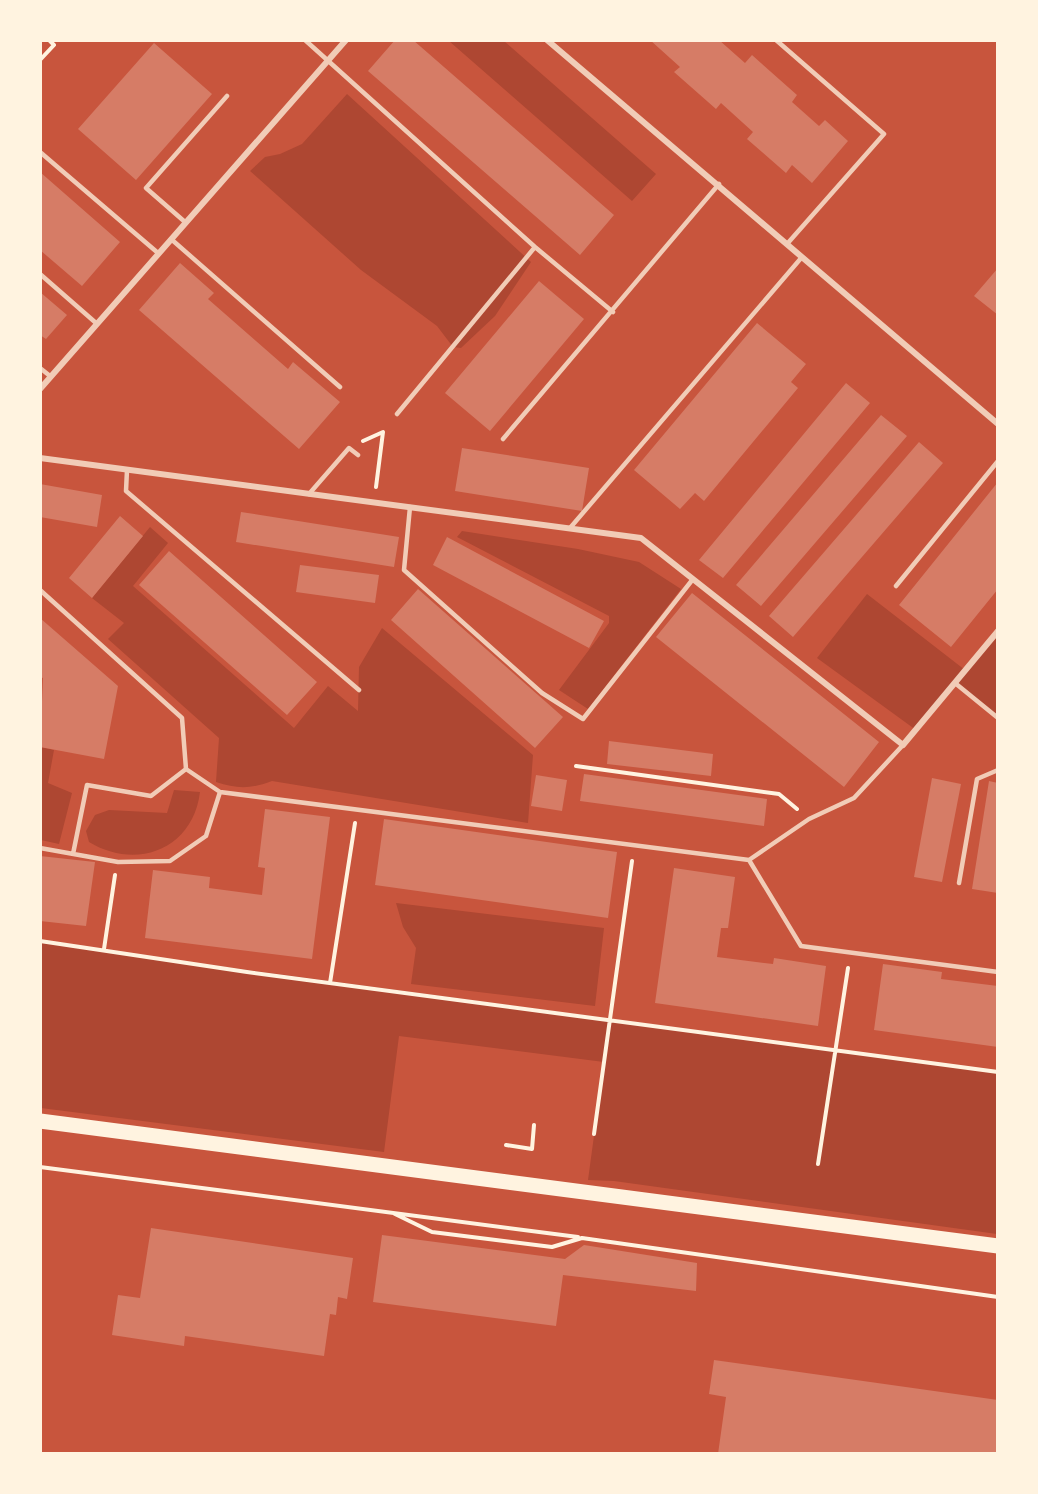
<svg xmlns="http://www.w3.org/2000/svg" width="1038" height="1494" font-family="'Nunito Sans',sans-serif">
	<style>
		.green { fill: #ae4732 }
		.building { fill: #d67c66 }
		.lines { fill: none; stroke-linecap: round; stroke-linejoin: round }
		.path { stroke: #fff3e0; stroke-width: 4 }
		.service { stroke: #f1ccb7; stroke-width: 4.5 }
		.minor { stroke: #f1ccb7; stroke-width: 6 }
		.primary { stroke: #fff3e0; stroke-width: 15 }
	</style>
	<rect width="100%" height="100%" fill="#c8553d"/>
	<!-- green -->
	<path class="green" d="M449 41H504L656 174 632 201Z
		M347 94 531 262 495 316 461 348 453 347 437 326 361 270 250 171 265 157 280 154 302 144Z
		M150 527 168 543 133 586 294 728 328 686 358 711 359 667 382 628 533 755 528 823 272 781C251 789 237 789 216 782L219 738 108 639 124 623 92 598Z
		M462 531 578 549 639 562 681 589 588 709 559 690 609 623V616L457 537Z
		M867 594 965 670 997 631V718L955 683 916 730 817 658Z
		M41 747 54 750 48 783 72 793 59 844 41 840Z
		M174 790 200 792C193 849 137 871 89 842L86 831 95 815 109 810 167 813Z
		M396 903 604 928 595 1006 411 984 416 948 403 927Z
		M41 942 997 1071V1234L614 1181 588 1180 604 1062 399 1036 384 1152 41 1108Z"/>
	<!-- building -->
	<path class="building" d="M395 40H413L614 215 580 255 368 71Z
		M650 40H719L745 63 752 55 797 95 792 102 819 126 825 120 848 141 812 183 792 165 786 173 747 139 753 132 721 103 716 109 674 72 680 67Z
		M154 43 212 94 136 180 78 129Z
		M40 172 120 242 82 286 40 250Z
		M180 263 214 293 208 299 288 369 293 362 340 402 299 449 139 310Z
		M998 268V315L974 296Z
		M539 281 584 319 490 431 445 393Z
		M40 292 67 315 46 339 40 335Z
		M757 323 806 364 791 382 798 388 704 501 695 493 680 509 634 470Z
		M846 383 870 403 723 578 699 560Z
		M881 415 907 436 761 606 736 585Z
		M919 442 943 463 793 637 769 616Z
		M462 448 589 468 582 511 455 491Z
		M998 482V589L951 647 899 605Z
		M40 484 102 495 97 527 40 517Z
		M241 512 399 537 394 567 236 542Z
		M120 516 143 536 92 598 69 578Z
		M447 537 604 621 589 648 433 565Z
		M169 551 317 682 287 715 139 585Z
		M300 565 379 575 375 603 296 592Z
		M418 589 563 717 535 748 391 620Z
		M692 593 879 742 844 787 656 637Z
		M40 618 118 686 104 759 40 747 43 678 40 677Z
		M609 741 713 754 711 776 607 764Z
		M584 774 767 799 764 826 580 801Z
		M536 775 567 780 562 811 531 806Z
		M932 778 961 784 942 882 914 877Z
		M989 781 998 783V893L972 889Z
		M265 809 330 817 312 959 145 938 153 870 210 877 209 888 262 895 265 868 258 867Z
		M384 819 617 852 608 918 375 885Z
		M40 856 95 862 86 926 40 921Z
		M674 868 735 877 728 928H721L717 957 773 964 774 958 826 966 818 1026 655 1003Z
		M883 964 942 972 941 979 998 986V1047L874 1030Z
		M151 1228 353 1258 347 1299 338 1297 336 1315 330 1314 324 1356 185 1336 184 1346 112 1335 118 1295 140 1298Z
		M382 1235 565 1259 584 1245 697 1263 696 1291 563 1275 556 1326 373 1302Z
		M714 1360 998 1400V1454H718L726 1397 709 1394Z"/>
	<g class="lines">
		<!-- path -->
		<path class="path" d="M40 60 54 45 49 40
			M363 441 383 432 376 487
			M576 766 779 794 797 809
			M40 941 247 972 998 1072
			M104 949 115 875
			M330 983 355 823
			M594 1134 632 861
			M506 1145 532 1149 534 1125
			M818 1164 848 968
			M40 1167 578 1237
			M395 1214 432 1232 552 1247 582 1238 998 1297"/>
		<!-- service -->
		<path class="service" d="M305 40 535 247 613 312
			M776 40 884 134 787 244
			M40 152 158 253
			M185 222 146 188 227 96
			M171 239 340 387
			M40 274 96 323
			M40 368 50 376
			M397 414 535 247
			M503 439 719 184
			M127 470 126 491 359 690
			M309 494 349 448 358 455
			M410 507 404 570 542 693 583 719 693 579
			M570 528 802 257
			M896 586 998 461
			M40 590 182 718 186 769
			M955 683 998 718
			M40 848 118 862 170 861 206 836 220 792 749 860 801 946 998 972
			M73 854 87 785 151 796 186 769 220 792
			M749 860 809 819 854 798 903 745
			M959 883 977 779 998 770"/>
		<!-- minor -->
		<path class="minor" d="M547 40 998 424
			M40 389 346 40
			M40 458 641 538 903 745 998 631"/>
		<!-- primary -->
		<path class="primary" d="M40 1121 998 1246"/>
	</g>
	<!-- border -->
	<rect width="1038" height="1494" fill="none" stroke="#fff3e0" stroke-width="84"/>
</svg>
